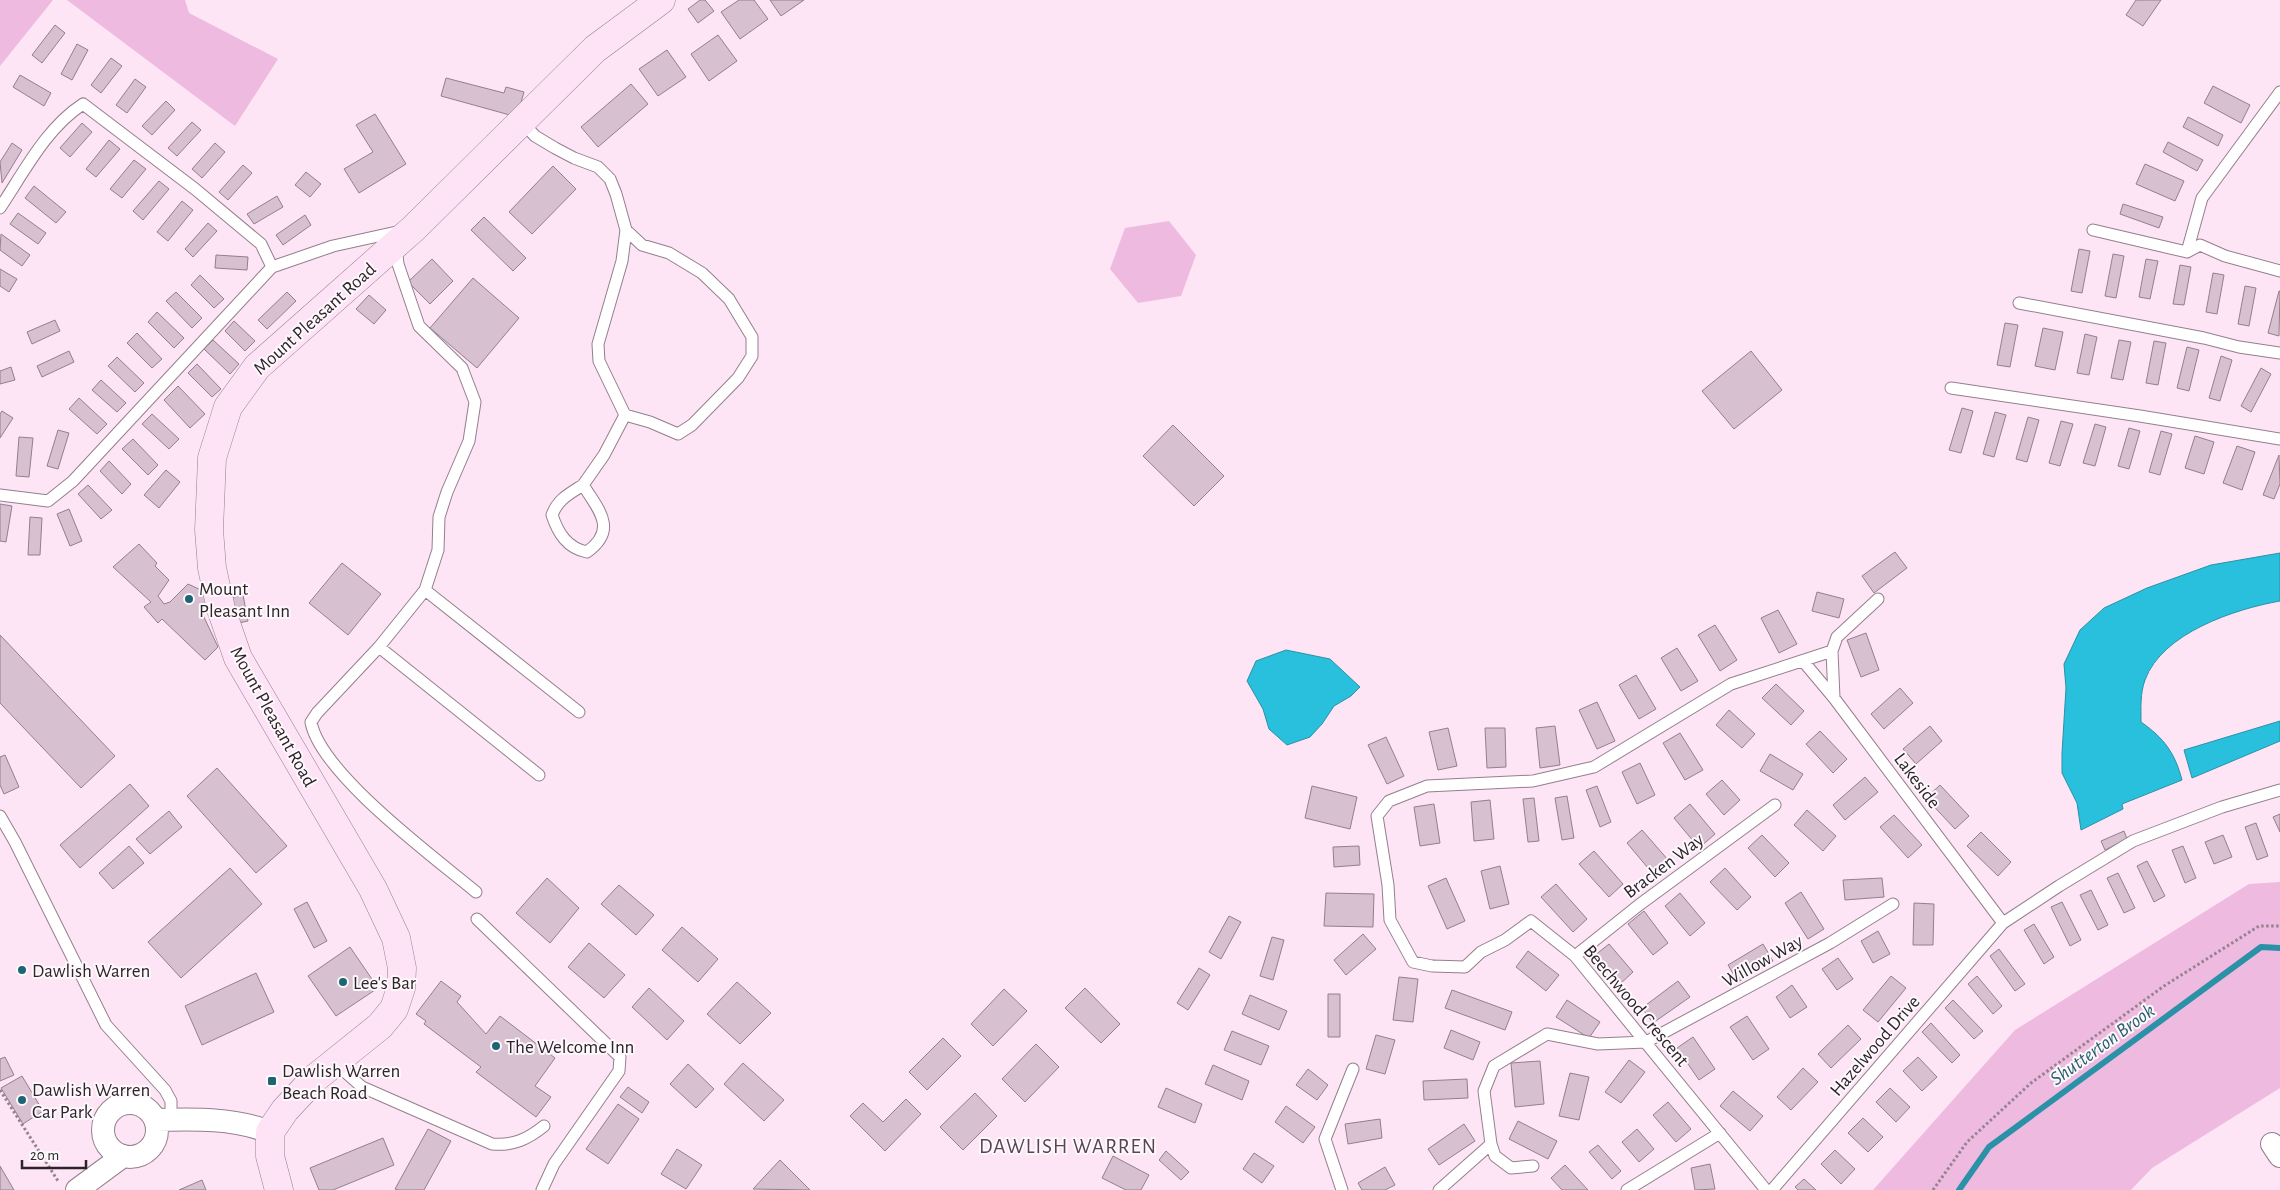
<svg xmlns="http://www.w3.org/2000/svg" width="2280" height="1190" font-family="'Alegreya Sans',sans-serif">
	<style>
		.green { fill: #eebadf }
		.water { fill: #28c0dc; stroke: #2a91a7 }
		.lines { fill: none; stroke-linecap: round; stroke-linejoin: round }
		.stream { stroke: #2a91a7; stroke-width: 6 }
		.building { fill: #d7c0d0; stroke: #947f8d }
		.lane-casing { stroke: #947f8d; stroke-width: 13 }
		.street-casing { stroke: #947f8d; stroke-width: 24 }
		.secondary-casing { stroke: #947f8d; stroke-width: 29 }
		.path { stroke: #95848f; stroke-width: 3; stroke-dasharray: 2.5 2.5; stroke-linecap: butt }
		.lane { stroke: #fff; stroke-width: 11 }
		.street { stroke: #fff; stroke-width: 22 }
		.secondary { stroke: #fee3f7; stroke-width: 28 }
		.poi-dot { fill: #1d6573; stroke: #fdf8fc; stroke-width: 2 }
		.labels { text-anchor: middle; stroke-width: 4; stroke-linejoin: round; paint-order: stroke }
		.street-label { font-size: 19px; fill: #2d242a; stroke: #fdf8fc }
		.poi-label { font-size: 19px; fill: #2d242a; stroke: #fdf8fc; text-anchor: start }
		.water-label { font-size: 20px; font-style: italic; fill: #275f6b; stroke: #fdf8fc }
		.quarter-label { font-size: 21px; letter-spacing: 1px; fill: #584552; stroke: #fdf8fc }
	</style>
	<rect width="100%" height="100%" fill="#fde5f5"/>
	<!-- green -->
	<path class="green" d="M0 0H53L0 66Z
		M67 0H185L189 13 278 59 235 126Z
		M1169 221 1196 255 1181 296 1138 303 1110 269 1125 228Z
		M2280 882V1088L2152 1168 2131 1190H1873L2015 1030 2249 884Z"/>
	<!-- water -->
	<path class="water" d="M2280 553V601C2235 609 2162 633 2145 680 2140 693 2141 709 2141 722 2164 738 2175 753 2182 780L2122 804 2123 809 2081 830 2077 803 2062 773V753L2066 688 2064 664 2080 630 2104 608 2147 588 2211 565Z
		M1286 650 1330 659 1360 687 1351 696 1334 706 1322 724 1310 737 1287 745 1269 729 1263 709 1247 681 1256 661Z
		M2280 721V741L2192 778 2184 750Z"/>
	<g class="lines">
		<!-- stream -->
		<path class="stream" d="M1959 1190 1989 1147 2261 947 2280 948"/>
	</g>
	<!-- building -->
	<path class="building" d="M700 0H705L714 11 698 23 688 9Z
		M739 0H754L768 19 740 39 721 12Z
		M770 0H804L781 16Z
		M2136 0H2161L2143 26 2126 15Z
		M55 25 65 33 42 63 32 55Z
		M718 35 737 61 709 81 691 54Z
		M77 44 88 50 72 80 61 74Z
		M667 50 686 77 658 96 639 69Z
		M111 58 122 66 101 93 91 85Z
		M20 75 51 93 44 106 13 87Z
		M446 78 504 93 506 87 524 92 517 117 441 96Z
		M135 79 146 87 127 113 116 105Z
		M631 84 648 104 598 147 581 127Z
		M2213 86 2250 105 2241 123 2204 103Z
		M166 101 175 110 152 135 142 126Z
		M375 114 406 164 359 193 344 169 373 152 356 125Z
		M2188 117 2223 135 2218 146 2183 127Z
		M192 122 201 130 177 156 168 148Z
		M82 123 92 132 70 157 60 148Z
		M109 140 120 149 96 177 86 169Z
		M2168 142 2203 160 2197 171 2163 152Z
		M12 143 22 150 2 183 0 162Z
		M215 143 225 152 202 178 192 169Z
		M134 160 146 169 122 198 110 189Z
		M2145 164 2184 181 2175 201 2136 184Z
		M243 165 252 173 228 200 219 192Z
		M553 166 576 189 532 234 509 212Z
		M306 172 321 184 310 197 295 185Z
		M159 181 169 189 143 220 133 211Z
		M34 186 66 212 56 223 25 198Z
		M277 196 283 207 254 224 247 214Z
		M182 201 193 210 168 241 157 232Z
		M2123 204 2163 217 2159 228 2120 214Z
		M18 213 46 233 38 244 10 224Z
		M305 215 311 225 283 245 276 235Z
		M484 217 526 258 513 271 471 230Z
		M208 223 217 231 193 257 185 249Z
		M1 234 30 255 22 266 0 250Z
		M2079 249 2090 251 2082 293 2071 291Z
		M2113 254 2124 256 2116 298 2105 296Z
		M216 255 248 257 247 270 215 268Z
		M432 259 453 281 430 304 408 282Z
		M2146 259 2158 261 2150 299 2139 297Z
		M2180 265 2191 267 2184 305 2173 304Z
		M0 269 17 279 9 292 0 286Z
		M2213 273 2224 275 2217 314 2206 312Z
		M200 275 224 299 214 308 191 285Z
		M473 278 519 318 477 368 430 328Z
		M2245 286 2256 288 2249 326 2238 324Z
		M2279 291H2280L2279 336 2268 333Z
		M176 292 202 318 192 328 166 301Z
		M287 292 296 301 267 329 258 320Z
		M369 295 386 310 374 324 356 309Z
		M157 312 184 338 174 348 148 322Z
		M55 320 60 331 32 344 27 332Z
		M234 321 255 341 245 351 225 331Z
		M2005 323 2018 325 2010 367 1997 365Z
		M2043 328 2063 332 2055 370 2035 366Z
		M137 333 162 359 152 368 127 343Z
		M2085 334 2097 337 2089 375 2077 373Z
		M213 340 239 364 230 374 204 349Z
		M2119 340 2131 342 2123 380 2111 378Z
		M2154 341 2166 343 2158 385 2146 383Z
		M2187 347 2199 350 2189 391 2177 388Z
		M69 351 74 362 42 377 37 366Z
		M1751 351 1782 390 1734 429 1702 391Z
		M2221 356 2232 360 2220 401 2209 398Z
		M117 357 144 383 135 392 108 366Z
		M197 364 221 389 212 397 188 373Z
		M11 367 15 380 0 384V371Z
		M2261 368 2271 374 2251 412 2241 406Z
		M101 380 126 403 117 412 92 390Z
		M178 386 205 414 190 428 164 400Z
		M79 398 107 424 97 434 69 409Z
		M1962 408 1973 411 1961 453 1949 450Z
		M2 411 13 418 0 438V414Z
		M1995 412 2006 415 1994 457 1983 454Z
		M152 414 179 439 169 449 142 424Z
		M2028 417 2039 420 2027 462 2016 459Z
		M2061 421 2073 424 2060 466 2049 463Z
		M2095 424 2106 427 2095 466 2083 463Z
		M1173 425 1224 476 1194 506 1143 456Z
		M2129 428 2140 431 2129 469 2118 466Z
		M58 430 69 433 58 469 47 466Z
		M2161 431 2172 434 2160 475 2149 472Z
		M2195 436 2214 442 2204 474 2185 468Z
		M19 437 33 438 29 477 16 476Z
		M133 439 158 465 148 475 122 449Z
		M2237 446 2255 452 2242 490 2223 483Z
		M2279 455 2280 484 2274 499 2263 495Z
		M109 461 131 484 122 494 100 471Z
		M166 470 180 482 159 508 144 495Z
		M88 485 112 510 101 519 78 494Z
		M0 504 12 506 6 542 0 541Z
		M69 509 82 541 70 546 57 514Z
		M30 517 42 518 40 555H28Z
		M139 544 157 563 155 566 169 580 158 596 164 604 170 602 188 584 201 590 210 608 203 615 218 647 205 660 162 619 158 623 144 607 151 602 113 567Z
		M1895 552 1907 568 1874 593 1862 576Z
		M342 563 381 594 348 635 309 603Z
		M1817 592 1844 599 1839 618 1812 611Z
		M243 595 248 621 234 624 229 598Z
		M1778 610 1797 644 1779 653 1761 618Z
		M1715 625 1737 660 1720 671 1698 635Z
		M1866 633 1879 670 1861 677 1847 640Z
		M0 635 115 756 81 788 0 703Z
		M1677 648 1698 681 1681 691 1661 658Z
		M1636 675 1656 709 1639 719 1619 685Z
		M1776 684 1804 711 1791 725 1762 698Z
		M1900 688 1913 703 1884 729 1871 714Z
		M1597 702 1615 741 1597 749 1579 710Z
		M1729 710 1755 734 1742 748 1716 725Z
		M1555 726 1560 765 1540 768 1536 728Z
		M1930 726 1942 741 1916 764 1903 749Z
		M1448 728 1457 766 1438 770 1429 732Z
		M1485 728H1505L1506 767 1487 768Z
		M1820 731 1847 759 1833 773 1806 744Z
		M1680 733 1703 770 1685 780 1663 743Z
		M1386 737 1404 776 1387 784 1368 745Z
		M1770 754 1803 774 1793 790 1760 771Z
		M5 755 19 787 4 794 0 785V757Z
		M1640 763 1655 795 1637 804 1622 772Z
		M217 768 287 846 256 873 187 796Z
		M1865 777 1878 792 1845 820 1833 805Z
		M1722 780 1740 800 1724 815 1706 794Z
		M130 784 149 806 80 868 60 845Z
		M1940 785 1969 816 1955 829 1926 798Z
		M1312 786 1357 797 1350 829 1305 818Z
		M1597 786 1611 822 1600 827 1586 790Z
		M1567 796 1574 838 1562 840 1555 798Z
		M1534 798 1539 841 1528 842 1523 799Z
		M1490 800 1494 839 1474 841 1471 802Z
		M1434 804 1440 843 1420 846 1414 807Z
		M1690 804 1715 834 1699 848 1674 818Z
		M1807 810 1836 836 1823 851 1794 825Z
		M169 811 182 827 150 854 136 839Z
		M2280 814V832L2273 817Z
		M1894 815 1922 845 1908 858 1880 827Z
		M2256 823 2268 856 2257 860 2245 827Z
		M1642 830 1669 861 1653 874 1627 843Z
		M2124 831 2127 839 2105 850 2101 841Z
		M1981 832 2011 862 1998 876 1967 846Z
		M1762 835 1789 863 1775 877 1748 848Z
		M2223 835 2232 857 2214 864 2205 842Z
		M129 846 144 863 113 889 99 873Z
		M1359 846 1360 865 1334 867 1333 847Z
		M2183 846 2196 878 2185 883 2172 850Z
		M1594 851 1623 884 1609 897 1579 864Z
		M2147 861 2165 896 2154 902 2137 866Z
		M1500 866 1509 904 1490 909 1481 871Z
		M230 868 262 904 181 978 148 942Z
		M1725 868 1751 897 1737 910 1710 882Z
		M2118 873 2135 908 2124 913 2107 878Z
		M547 878 579 908 550 943 516 913Z
		M1446 878 1465 921 1447 929 1428 886Z
		M1882 878 1884 897 1845 900 1843 880Z
		M1556 884 1587 919 1573 932 1541 897Z
		M619 885 654 915 636 935 601 904Z
		M2091 890 2108 925 2098 930 2080 895Z
		M1801 892 1824 929 1808 939 1785 903Z
		M1326 893 1374 894 1373 927 1324 926Z
		M1680 893 1705 923 1690 936 1665 906Z
		M307 902 327 941 314 948 294 909Z
		M2062 902 2081 940 2070 946 2051 907Z
		M1914 903 1934 904 1933 945H1913Z
		M1644 911 1668 943 1653 955 1628 924Z
		M1229 916 1241 922 1221 959 1209 952Z
		M2034 924 2054 957 2044 964 2024 930Z
		M682 927 718 959 698 982 662 950Z
		M1878 931 1890 954 1873 963 1861 941Z
		M1363 934 1376 949 1346 975 1334 960Z
		M1272 937 1284 940 1273 980 1260 976Z
		M589 943 625 975 604 998 568 967Z
		M1609 944 1633 972 1619 985 1594 956Z
		M1763 944 1773 961 1738 982 1728 965Z
		M350 947 378 988 336 1016 308 976Z
		M1999 949 2025 984 2015 991 1990 956Z
		M1528 951 1559 975 1546 991 1516 967Z
		M1838 958 1853 979 1837 990 1822 969Z
		M1199 968 1210 975 1188 1010 1177 1003Z
		M256 973 274 1012 202 1045 185 1006Z
		M1891 976 1906 988 1878 1022 1863 1010Z
		M1977 976 2002 1006 1993 1014 1968 984Z
		M1399 977 1418 979 1413 1022 1393 1020Z
		M441 981 461 996 457 1002 486 1034 500 1016 555 1058 535 1086 551 1097 536 1117 476 1072 481 1067 424 1024 426 1021 416 1014Z
		M1678 981 1690 997 1653 1023 1642 1008Z
		M737 982 771 1013 740 1044 707 1014Z
		M1792 985 1807 1007 1790 1018 1776 997Z
		M649 988 684 1021 667 1040 632 1007Z
		M1085 988 1120 1024 1101 1043 1065 1008Z
		M1004 989 1027 1011 993 1046 971 1024Z
		M1452 990 1512 1012 1505 1030 1445 1008Z
		M1328 994H1340V1037H1328Z
		M1250 995 1287 1011 1279 1030 1242 1014Z
		M1567 1000 1600 1022 1589 1038 1556 1017Z
		M1953 1000 1983 1031 1974 1039 1945 1008Z
		M1747 1016 1769 1049 1753 1060 1730 1027Z
		M1931 1023 1960 1055 1952 1063 1922 1032Z
		M1848 1025 1861 1039 1831 1068 1818 1054Z
		M1451 1030 1480 1042 1473 1060 1444 1048Z
		M1232 1031 1269 1046 1261 1065 1224 1050Z
		M1376 1035 1395 1040 1385 1074 1366 1069Z
		M1693 1037 1715 1069 1699 1080 1677 1048Z
		M943 1038 961 1056 927 1090 909 1072Z
		M1036 1044 1059 1067 1025 1102 1002 1079Z
		M5 1057 14 1075 0 1081V1059Z
		M1918 1057 1937 1077 1922 1091 1903 1071Z
		M1629 1060 1645 1072 1621 1103 1605 1092Z
		M1540 1061 1544 1104 1515 1107 1511 1063Z
		M743 1063 784 1100 764 1121 724 1084Z
		M688 1064 714 1089 696 1108 670 1084Z
		M1213 1065 1249 1081 1242 1100 1205 1084Z
		M1803 1068 1818 1082 1791 1110 1777 1097Z
		M1308 1069 1328 1085 1317 1100 1296 1085Z
		M1570 1073 1589 1077 1579 1120 1559 1116Z
		M22 1076 43 1111 23 1124 1 1088Z
		M1467 1079 1468 1098 1424 1100 1423 1081Z
		M628 1087 649 1102 642 1113 620 1097Z
		M1166 1088 1202 1104 1195 1123 1158 1107Z
		M1890 1088 1910 1107 1896 1122 1876 1102Z
		M1733 1091 1763 1116 1750 1131 1720 1106Z
		M975 1093 997 1116 963 1150 940 1127Z
		M906 1099 921 1114 885 1151 850 1116 863 1103 883 1122Z
		M1668 1102 1691 1129 1676 1142 1653 1115Z
		M618 1104 639 1119 608 1164 586 1149Z
		M1286 1106 1315 1127 1303 1143 1275 1122Z
		M1863 1118 1883 1137 1868 1152 1848 1133Z
		M1380 1119 1382 1138 1348 1144 1345 1124Z
		M1518 1121 1557 1141 1548 1159 1509 1139Z
		M1464 1124 1475 1141 1439 1165 1428 1149Z
		M428 1129 451 1141 424 1190H398L395 1189Z
		M1637 1129 1654 1149 1639 1162 1622 1142Z
		M383 1138 394 1165 333 1190H319L310 1168Z
		M1598 1145 1621 1171 1612 1179 1589 1152Z
		M677 1149 702 1165 686 1189 661 1174Z
		M1835 1150 1855 1169 1841 1184 1821 1164Z
		M1166 1151 1189 1172 1181 1180 1159 1160Z
		M1254 1153 1274 1166 1262 1183 1243 1169Z
		M1113 1156 1149 1175 1141 1190H1126L1102 1178Z
		M780 1160 810 1190 753 1189Z
		M1710 1164 1715 1189 1695 1190 1691 1168Z
		M1565 1165 1588 1190H1562L1551 1178Z
		M0 1166 14 1190H0Z
		M1385 1167 1395 1185 1385 1190H1362L1358 1183Z
		M1804 1179 1816 1190H1798L1795 1187Z
		M202 1180 206 1190H179Z"/>
	<g class="lines">
		<defs>
			<path id="lane" d="M522 122 535 136 555 148 574 158 598 167 610 179 616 194 626 230 622 261 598 344 599 361 625 415
				M0 208C24 172 46 128 83 104L195 189 261 244 272 267 73 481 48 501 0 495
				M2093 230 2187 252 2200 245 2225 256 2280 271
				M396 247 398 264 419 326 462 368 475 402 469 441 447 492 439 517 438 550 425 590 379 647 317 713 311 722C320 773 434 857 476 892
				M2187 252 2202 198 2280 92
				M272 267 333 246 401 231
				M2019 303 2204 338 2239 347 2280 353
				M1951 388 2140 416 2280 439
				M625 415 650 422 678 434 692 425 738 378 752 356V337L729 299 702 273 669 253 642 245 626 230
				M583 485C569 494 558 499 552 515 558 533 567 548 587 552 618 530 599 510 583 485L604 455 625 415
				M425 590 579 712
				M379 647 539 775
				M1832 651 1834 698
				M1803 661 1834 698 2003 923
				M0 816 15 842 106 1025 165 1090 171 1101V1120
				M477 919 620 1057 619 1071 554 1164 542 1190
				M1575 956 1639 905 1775 805
				M335 1063 362 1087 492 1144C513 1146 528 1139 544 1126
				M1533 1166 1511 1168 1495 1156 1491 1144 1484 1091 1494 1066 1547 1034 1598 1044 1646 1042 1830 943 1893 904
				M1342 1190 1325 1139 1353 1069
				M1439 1190 1491 1144
				M1627 1190 1720 1133
				M1766 1190 1575 956 1531 921 1505 940 1481 952 1465 967 1432 966 1413 962 1390 920 1388 885 1377 816 1389 801 1427 786 1533 781 1594 767 1731 684 1832 651 1837 637 1878 599
				M1772 1190 2003 923 2059 886 2133 841 2222 807 2280 790"/>
			<path id="street" d="M103 1130a27 27 0 1 1 54 0a27 27 0 1 1-54 0Z
				M156 1120C196 1119 233 1118 270 1132
				M2272 1144 2280 1156
				M77 1190 123 1156"/>
			<path id="secondary" d="M279 1190 270 1156V1132L285 1110 314 1079 380 1026 394 1009 401 988 402 968 396 938 373 889 238 658 221 609 212 568 209 530 212 458 228 407 257 367 414 228 595 49 661 0"/>
		</defs>
		<!-- lane casing -->
		<use href="#lane" class="lane-casing"/>
		<!-- street casing -->
		<use href="#street" class="street-casing"/>
		<!-- secondary casing -->
		<use href="#secondary" class="secondary-casing"/>
		<!-- path -->
		<path class="path" d="M0 1090 58 1181
			M1933 1190 1967 1142 2031 1083 2164 986 2259 926H2280"/>
		<!-- lane -->
		<use href="#lane" class="lane"/>
		<!-- street -->
		<use href="#street" class="street"/>
		<!-- secondary -->
		<use href="#secondary" class="secondary"/>
	</g>
	<!-- markers -->
	<g class="poi-dot">
		<circle cx="189" cy="599" r="5"/>
		<circle cx="22" cy="970" r="5"/>
		<circle cx="343" cy="982" r="5"/>
		<circle cx="496" cy="1046" r="5"/>
		<rect x="267" y="1076" width="10" height="10" rx="2.5"/>
		<circle cx="22" cy="1100" r="5"/>
	</g>
	<g class="labels">
		<!-- street labels -->
		<g class="street-label">
			<text transform="translate(314 318) rotate(-42)" y="7">Mount Pleasant Road</text>
			<text transform="translate(274 716) rotate(61)" y="7">Mount Pleasant Road</text>
			<text transform="translate(1918 780) rotate(53)" y="7">Lakeside</text>
			<text transform="translate(1663 865) rotate(-37)" y="7">Bracken Way</text>
			<text transform="translate(1762 960) rotate(-29)" y="7">Willow Way</text>
			<text transform="translate(1637 1005) rotate(50)" y="7">Beechwood Crescent</text>
			<text transform="translate(1874 1045) rotate(-49)" y="7">Hazelwood Drive</text>
		</g>
		<!-- poi labels -->
		<g class="poi-label">
			<text x="199" y="595">Mount<tspan x="199" dy="22">Pleasant Inn</tspan></text>
			<text x="32" y="977">Dawlish Warren</text>
			<text x="353" y="989">Lee's Bar</text>
			<text x="506" y="1053">The Welcome Inn</text>
			<text x="282" y="1077">Dawlish Warren<tspan x="282" dy="22">Beach Road</tspan></text>
			<text x="32" y="1096">Dawlish Warren<tspan x="32" dy="22">Car Park</tspan></text>
		</g>
		<!-- water labels -->
		<g class="water-label">
			<text transform="translate(2102 1044) rotate(-36)" y="7">Shutterton Brook</text>
		</g>
		<!-- quarter labels -->
		<g class="quarter-label">
			<text x="1068" y="1153">DAWLISH WARREN</text>
		</g>
	</g>
	<!-- scale -->
	<path d="M22 1160v8h64v-8" fill="none" stroke="#2d242a" stroke-width="2.5"/>
	<text x="30" y="1160" font-size="15" fill="#2d242a" stroke="#fdf8fc" stroke-width="4" paint-order="stroke">20 m</text>
</svg>
